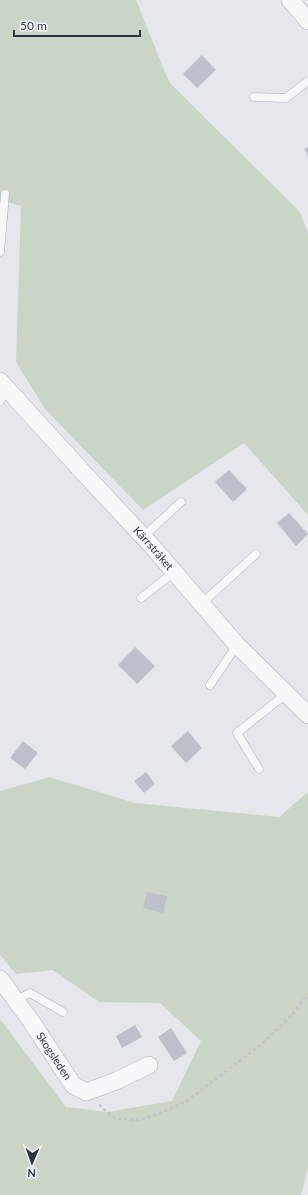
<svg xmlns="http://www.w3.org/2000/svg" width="308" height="1195" font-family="Lato,sans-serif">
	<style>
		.green { fill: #c9d6c5 }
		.building { fill: #bbc0ca }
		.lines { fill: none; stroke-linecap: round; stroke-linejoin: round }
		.lane-casing { stroke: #a9aeb7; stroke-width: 9 }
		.street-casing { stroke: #a9aeb7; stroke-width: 18 }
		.path { stroke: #c2c5cb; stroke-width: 2.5; stroke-dasharray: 3 3; stroke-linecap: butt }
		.lane { stroke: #f7f8fa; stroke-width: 8 }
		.street { stroke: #f7f8fa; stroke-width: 17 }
		.labels { text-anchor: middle; stroke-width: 3; stroke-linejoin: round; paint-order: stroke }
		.street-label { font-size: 11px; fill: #2b3445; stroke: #f4f6f9 }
	</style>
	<rect width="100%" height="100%" fill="#e4e7ec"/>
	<!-- green -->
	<path class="green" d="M0 0H136L169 82 300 212 308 234V515L244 443 143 510 45 409 16 362 21 206 0 200Z
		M49 777 135 803 279 817 308 792V1168L301 1195H0V1019L66 1107 107 1112 172 1101 201 1041 160 1003 99 1002 53 970 16 974 0 955V791Z"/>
	<!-- building -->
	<path class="building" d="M202 55 216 70 197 88 183 74Z
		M308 147V156L304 149Z
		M229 470 247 489 233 502 215 482Z
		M289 513 308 534 296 546 277 523Z
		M135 647 155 666 137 684 118 665Z
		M188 731 202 748 186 763 171 746Z
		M23 741 38 753 25 769 10 758Z
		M146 772 155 784 144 793 134 781Z
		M147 892 167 896 163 913 143 908Z
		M135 1025 142 1037 122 1048 116 1036Z
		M171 1028 187 1053 174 1061 158 1037Z"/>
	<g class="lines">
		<defs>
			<path id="lane" d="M254 97 286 98 308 81
				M0 252 5 194
				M0 401 7 389
				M143 537 181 502
				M141 598 174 572
				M201 604 256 554
				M210 685 237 645
				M259 769 237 733 286 694
				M16 1000 30 993 63 1012"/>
			<g id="street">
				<path d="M290 0 308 21"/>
				<path id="s1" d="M0 381 91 481 151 545 237 645 308 715"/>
				<path id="s2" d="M0 979 31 1021 73 1085 86 1092 116 1081 149 1065"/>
			</g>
		</defs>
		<!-- lane casing -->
		<use href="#lane" class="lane-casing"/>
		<!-- street casing -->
		<use href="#street" class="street-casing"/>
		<!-- path -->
		<path class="path" d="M99 1105 116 1119 140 1120 161 1113 187 1101 263 1043 291 1016 308 994"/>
		<!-- lane -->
		<use href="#lane" class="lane"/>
		<!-- street -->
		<use href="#street" class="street"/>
	</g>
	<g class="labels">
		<!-- street labels -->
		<g class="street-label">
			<text dy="4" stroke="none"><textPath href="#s1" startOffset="227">Kärrstråket</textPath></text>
			<text dy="4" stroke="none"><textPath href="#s2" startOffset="94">Skogsleden</textPath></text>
		</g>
	</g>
	<!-- north arrow -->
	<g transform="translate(32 1163) rotate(182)" stroke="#f4f6f9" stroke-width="3" paint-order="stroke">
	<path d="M0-3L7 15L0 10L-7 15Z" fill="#2b3445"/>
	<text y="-6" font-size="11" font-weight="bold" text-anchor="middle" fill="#2b3445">N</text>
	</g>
	<!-- scale -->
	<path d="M14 30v6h126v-6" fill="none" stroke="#2b3445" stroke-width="2"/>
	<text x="20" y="30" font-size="12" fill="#2b3445" stroke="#f4f6f9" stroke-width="3" paint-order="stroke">50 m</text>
</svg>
